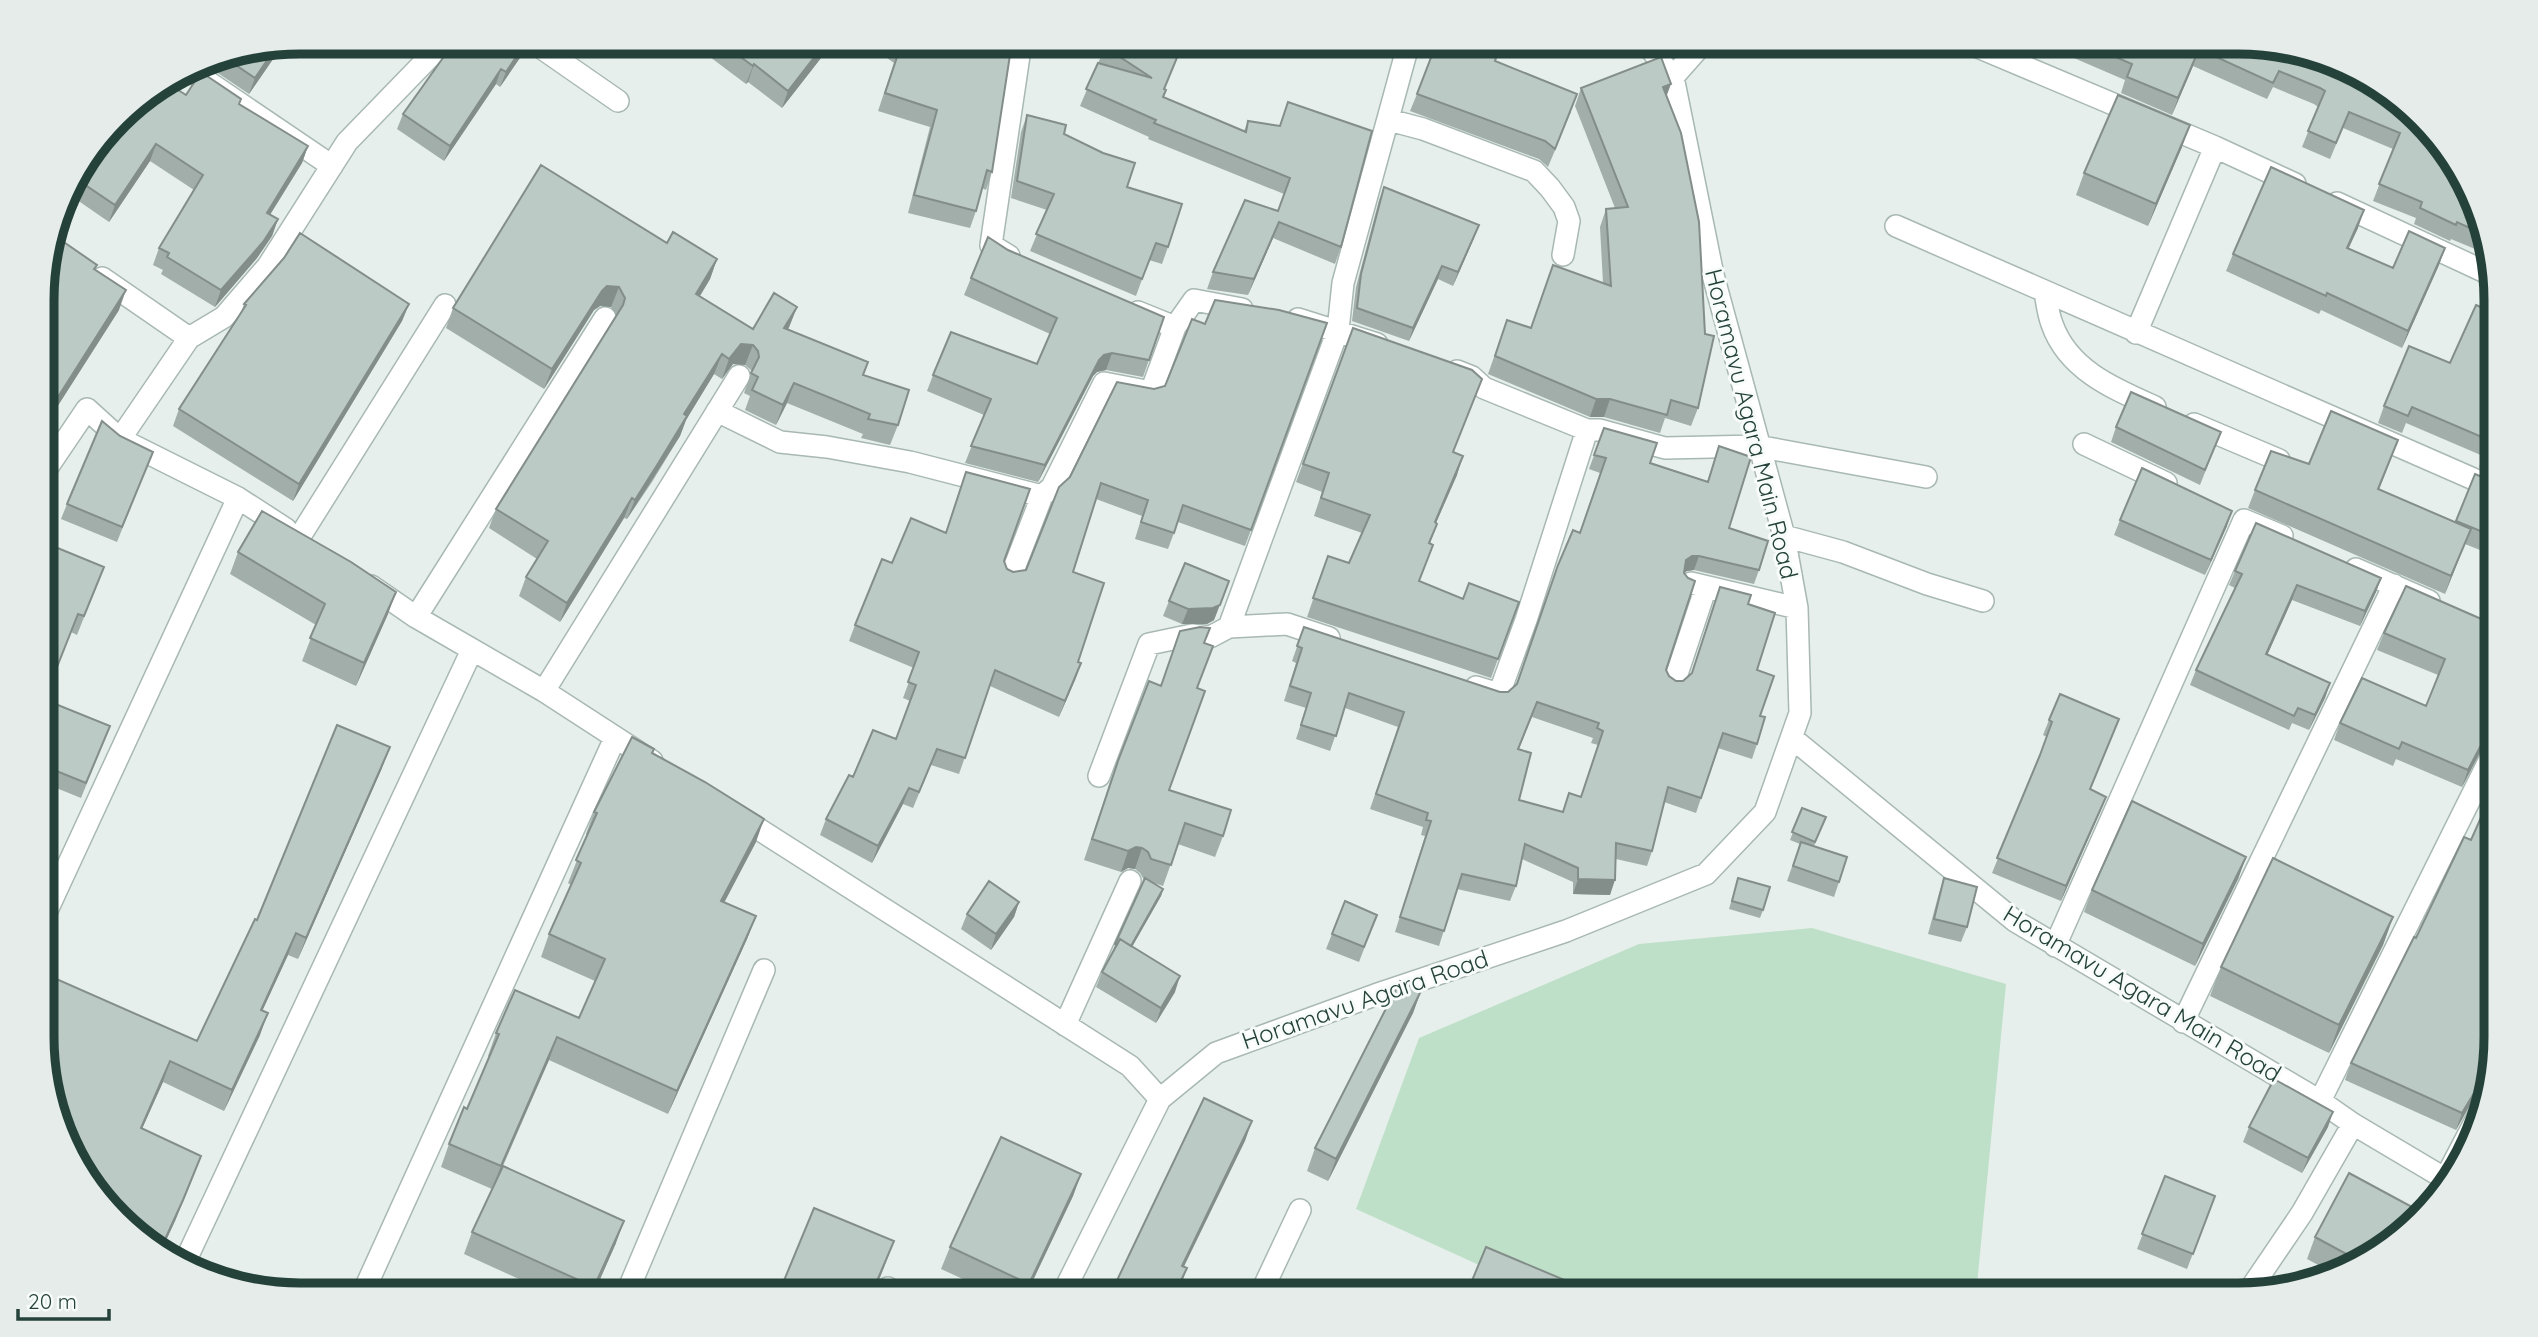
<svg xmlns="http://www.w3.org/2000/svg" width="2538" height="1337" font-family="Quicksand,sans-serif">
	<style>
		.green { fill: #bfe0c8 }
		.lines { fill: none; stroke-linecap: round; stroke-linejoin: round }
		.minor-casing { stroke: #a8b8b2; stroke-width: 24 }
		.minor { stroke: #fff; stroke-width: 21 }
		.wall { fill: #a1aea9; fill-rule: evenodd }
		.shaded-wall { fill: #838d89 }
		.building { fill: #bbcac4; stroke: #838d89; stroke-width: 2; fill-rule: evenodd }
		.labels { text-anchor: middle; stroke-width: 6; stroke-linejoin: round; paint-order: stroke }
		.street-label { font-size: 24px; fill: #24423a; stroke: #f7fbf9 }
		.rim { fill: none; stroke: #24423a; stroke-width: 9 }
	</style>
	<rect width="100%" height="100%" fill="#e6efeb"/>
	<!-- green -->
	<path class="green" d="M1812 928 2006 984 1976 1295H1545L1356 1209 1419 1038 1639 944Z"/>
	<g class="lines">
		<defs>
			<path id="minor" d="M533 42 618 101
				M838 42 843 46
				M1966 42 2215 147 2295 184
				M189 69 332 166
				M1673 77 1704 42
				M1389 120 1423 129 1534 171 1550 188 1564 207 1569 221 1563 255
				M2337 203 2494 276
				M1896 226 2494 488
				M1009 256 991 245 1021 42
				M102 278 189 338
				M2045 292C2047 303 2048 314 2052 324 2068 370 2114 389 2155 407
				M1138 312 1175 327 1194 300 1242 309
				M1298 319 1377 344
				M2136 333 2215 147
				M1457 371 1472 377 1484 388 1587 430H1600L1665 448 1757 446 1926 477
				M717 411 780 442 827 447 910 462 1042 496 1052 487 1104 383 1151 392 1175 327
				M2194 424 2279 460
				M2084 444 2166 483
				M43 474 87 409 120 439
				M286 529 238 498 120 439 189 338 224 317 268 266 347 142 444 42
				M1784 536 1843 552 1927 584 1983 601
				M299 538 445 305
				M2356 569 2429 601
				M1011 576 1042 496
				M1691 583 1797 608
				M371 586 416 617 544 691 652 761
				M416 617 605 318
				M1229 627 1287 624 1329 638
				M1674 683 1706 587
				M1476 687 1499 694 1526 620 1587 430
				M544 691 739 376
				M1792 738 2015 921 2320 1101 2353 1124 2449 1181
				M1099 776 1149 644 1192 635 1210 637 1229 627 1338 330 1343 283 1409 42
				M738 816 1130 1066 1160 1099
				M44 917 238 498
				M2055 946 2244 520 2282 536
				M2183 1022 2394 585
				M1065 1025 1130 881
				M2320 1101 2495 749
				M2445 1179 2478 1116
				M183 1266 472 650
				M2247 1294 2302 1213 2353 1124
				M362 1295 615 738
				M626 1295 764 970
				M885 1295 888 1288
				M1062 1295 1160 1099 1216 1053 1375 995 1566 931 1706 874 1765 812 1800 713 1797 608 1784 536 1713 275 1673 77 1645 42
				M1260 1295 1300 1210"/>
		</defs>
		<!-- minor casing -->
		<use href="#minor" class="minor-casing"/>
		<!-- minor -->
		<use href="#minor" class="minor"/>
	</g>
	<!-- wall -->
	<path class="wall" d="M462 42H528L524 52 500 87 496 84 444 161 397 129 403 114 456 52Z
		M690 42H830L828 49 782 108 748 82 746 84Z
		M865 42H1012L992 172 986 190 982 188 976 211 970 228 908 213 930 127 878 111 894 63Z
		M1107 42 1177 59 1164 89 1166 90 1163 98 1244 131 1248 121 1341 247 1335 264 1273 238 1248 295 1207 289 1213 272 1278 211 1284 194 1148 139 1149 137 1080 106Z
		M2023 42H2238L2452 156 2488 252 2487 254 2451 239 2450 241 2414 224 2416 218 2373 201 2393 149 2343 128 2330 159 2302 147 2318 107 2314 104 2273 87 2267 99 2193 66 2172 115 2121 93 2125 80 2053 49 2051 56 2023 44Z
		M282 46 249 94 209 67 212 59Z
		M1495 61 1571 112 1548 167 1539 159 1410 111 1417 94Z
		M1581 88 1667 96 1698 408 1691 426 1665 418 1660 433 1604 417H1590L1488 374 1507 320 1531 327 1603 283 1600 227 1606 209 1615 208 1575 106Z
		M186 95 239 104 308 146 302 163 270 215 278 219 272 236 257 258 215 307 161 274 163 270 153 265 159 248 194 190 150 161 109 222 67 193 69 186 130 106Z
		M1027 115 1064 134 1127 187 1168 247 1162 264 1149 260 1136 296 1030 251 1047 210 1011 198 1021 132Z
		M2182 147 2148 226 2076 195 2084 173Z
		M1384 187 1474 238 1453 286 1438 279 1409 341 1352 321 1356 287 1379 200Z
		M2358 228 2348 248 2393 268 2445 248 2439 265 2402 348 2321 310 2319 314 2226 271 2233 254Z
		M667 243 717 259 710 279 700 296 753 329 797 307 788 330 864 375 898 425 890 445 861 438 863 434 787 403 776 425 745 410 750 396 744 393 751 373V370L745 365 733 364 722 379 714 374 686 420 680 436 652 482 627 519 624 518 560 622 519 596 526 577 537 559 489 528 496 509 617 316 611 307 600 306 594 310 544 389 446 328 453 308Z
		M1008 250 1164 317 1143 377 1106 370 1097 372 1093 376 1038 482 965 463 984 415 927 391 933 375 1037 364 1050 334 964 295 971 278Z
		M95 270 119 310 43 429V283Z
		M244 304H409L402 321 293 501 173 426 179 409 241 313Z
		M2494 307V475L2479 467 2483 456 2406 423 2402 433 2378 423 2384 406 2450 363 2492 312Z
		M1327 323 1245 546 1178 522 1168 549 1135 539 1142 516 1096 499 1073 572 1078 662 1081 663 1075 680 1059 717 990 686 959 774 931 765 913 808 903 804 872 863 820 835 826 819 853 777 896 739 910 701 903 698 914 668 849 641 855 625 892 563 1004 561 1007 569 1013 572 1026 570 1154 389 1165 386 1205 324Z
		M1353 328 1454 452 1457 475 1436 523 1419 581 1463 599 1519 602 1491 678 1307 617 1328 556 1349 563 1362 533 1314 516 1322 492 1296 482Z
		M2116 427 2221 432 2200 485 2111 442Z
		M1604 428 1650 463 1707 482 1719 446 1729 528 1759 570 1754 584 1694 570 1687 571 1684 572 1666 670 1669 676 1676 681H1683L1691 674 1748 604 1757 670 1760 716 1757 744 1752 759 1718 748 1696 813 1664 802 1652 851 1647 866 1616 859 1610 895 1573 894V882L1522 859 1516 886 1510 901 1457 889 1439 946 1395 932 1425 836 1421 835 1423 827 1370 809 1398 727 1345 708 1330 751 1296 739 1306 708 1284 701 1296 663 1292 661 1304 627 1500 692H1508L1516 684 1580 533 1600 473 1589 469ZM1532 717 1593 738 1591 743 1598 745 1581 796 1563 812 1519 800V749Z
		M120 436 153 452 117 542 61 519 67 504Z
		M2398 440 2379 490 2455 522 2475 474 2494 482 2495 556 2465 544 2445 594 2248 508 2255 490 2309 464Z
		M2120 520 2227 526 2205 575 2114 535Z
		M43 542 104 567 77 635 71 632 48 690 43 687Z
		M238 552 388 614 356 686 302 661 316 625 230 574Z
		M2235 571 2381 578 2376 592 2360 626 2292 600 2267 655 2330 683 2325 698 2309 730 2292 723 2289 730 2190 685 2196 670 2235 588 2229 585Z
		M1229 581 1214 620 1207 624H1182L1163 616 1169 601Z
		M2495 625 2487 739 2462 787 2396 759 2393 766 2334 740 2340 723 2426 706 2438 675 2377 650 2384 633Z
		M1204 643 1197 688 1169 790 1223 836 1215 857 1178 844 1163 886 1154 883 1163 889 1161 896 1132 947 1175 992 1156 1023 1096 987 1102 972 1113 952 1115 944 1144 880 1140 873 1135 869 1128 868 1121 872 1084 860 1110 782 1149 681 1161 686Z
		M43 699 104 741 81 798 44 783Z
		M2049 720 2113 734 2090 789 2106 797 2100 812 2061 901 1992 873 2040 755 2047 737 2043 735Z
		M652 754 756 842 724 902 756 916 747 939 668 1114 549 1060 503 1166 616 1243 593 1295H554L464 1254 472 1232 492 1189 441 1167 449 1144 467 1109 489 1057 488 1056 496 1033 579 1018 595 981 541 957 549 934 571 885 568 883 587 835 586 834 594 812Z
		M382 768 298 959 288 955 262 1011 260 1035 224 1111 163 1082 142 1128 193 1177 175 1221 162 1249 95 1194 44 1071 197 1041 257 920Z
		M2495 773 2496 1037 2480 1104 2477 1103 2470 1105 2456 1130 2345 1080 2351 1063 2416 938 2471 840 2490 799 2486 797Z
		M1802 808 1826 817 1814 846 1839 882 1834 897 1787 881 1800 844 1790 840Z
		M2246 857 2238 879 2195 966 2084 912 2092 890Z
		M1738 878 1763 910 1760 918 1729 909Z
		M1944 878 1967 927 1961 942 1928 934 1939 893Z
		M1019 902 1014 917 991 950 961 929 967 914Z
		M1377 915 1359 962 1326 949 1332 934Z
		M2393 917 2383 945 2329 1053 2210 996 2221 967Z
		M1421 991 1413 1013 1328 1181 1307 1171 1315 1148Z
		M2249 1127H2328L2302 1173 2243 1142Z
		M1081 1174 1073 1196 1026 1295H998L941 1269 950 1247Z
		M2165 1176 2215 1196 2187 1269 2137 1249Z
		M2315 1237 2381 1252 2335 1274 2307 1259Z"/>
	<!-- shaded-wall -->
	<path class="shaded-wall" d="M526 42H528L524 52 500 87 506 72Z
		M826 42H830L828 49 782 108 788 91Z
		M282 46 249 94 255 78 276 47Z
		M2199 49 2193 66 2172 115 2178 98Z
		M754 64 748 82 746 84 753 66Z
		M501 69 496 84 444 161 450 146Z
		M1671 84 1664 103 1663 87Z
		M2190 125 2182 147 2148 226 2156 204Z
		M156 144 150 161 109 222 115 205Z
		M308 146 302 163 261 229 267 213Z
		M2364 210 2358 228 2341 265 2347 248Z
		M278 219 272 236 257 258 215 307 221 290Z
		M1279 222 1273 238 1248 295 1254 279Z
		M1479 225 1474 238 1453 286 1458 272Z
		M2445 248 2439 265 2402 348 2408 331Z
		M717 259 710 279 689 314 696 294Z
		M1442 266 1438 279 1409 341 1413 328Z
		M607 286 619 287 611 307 600 306 594 310 544 389 552 369 602 291Z
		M126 290 119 310 43 429V424L47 413Z
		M409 304 402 321 293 501 299 484Z
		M797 307 789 327 777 348 784 328Z
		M741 344 753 345 745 365 733 364 722 379 729 359Z
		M1112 353 1106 370 1097 372 1093 376 1038 482 1045 465 1099 360 1104 355Z
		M722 354 714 374 686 420 680 436 627 519 635 500 684 414Z
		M794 383 787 403 776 425 783 405Z
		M1596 399H1610L1604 417H1590Z
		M1463 456 1457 475 1428 541 1435 522Z
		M632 498 624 518 560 622 567 603Z
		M2232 511 2227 526 2205 575 2211 560Z
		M2471 529 2464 546 2445 594 2451 576Z
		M1692 556H1699L1694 570 1687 571 1681 575 1686 560Z
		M2381 578 2376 592 2360 626 2365 611Z
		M1229 581 1214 620 1207 624H1182L1188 609Z
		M2297 585 2292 600 2261 669 2266 654Z
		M396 592 388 614 356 686 364 663Z
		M1081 663 1075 680 1059 717 1065 701Z
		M2330 683 2325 698 2309 730 2315 715Z
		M2495 721V738L2487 739 2462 787 2468 770 2493 722Z
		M390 747 382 768 298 959 306 938Z
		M909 788 903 804 872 863 878 846Z
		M2106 797 2100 812 2061 901 2066 886Z
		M764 819 756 842 713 924 721 901Z
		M1136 847 1142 848 1135 869 1128 868 1121 872 1128 851Z
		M2246 857 2238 879 2195 966 2203 944Z
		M1578 879 1615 880 1610 895 1573 894Z
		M1163 889 1161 896 1125 959 1128 951Z
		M1019 902 1014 917 991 950 996 934Z
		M756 916 747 939 668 1114 677 1091Z
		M2393 917 2383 945 2329 1053 2339 1025Z
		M296 933 288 955 253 1031 261 1010Z
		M1180 976 1175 992 1156 1023 1161 1008Z
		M1421 991 1413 1013 1328 1181 1336 1159Z
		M268 1013 260 1035 224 1111 232 1090Z
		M557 1037 549 1060 492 1189 501 1166Z
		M170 1061 163 1082 133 1149 141 1128Z
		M2483 1086 2477 1103 2470 1105 2456 1130 2462 1113 2477 1088Z
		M2333 1112 2328 1127 2302 1173 2308 1158Z
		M1252 1121 1245 1141 1175 1285 1182 1266Z
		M201 1156 175 1221 162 1249 161 1248Z
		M1081 1174 1073 1196 1026 1295H1025L1029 1284Z
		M624 1221 616 1243 593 1295H592Z
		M894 1241 883 1270 873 1295H871Z
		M1187 1268 1180 1288 1176 1295H1174Z"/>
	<!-- building -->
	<path class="building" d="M462 42H526L506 72 501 69 450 146 403 114 450 48 456 52Z
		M720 42H826L788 91 754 64 753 66Z
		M897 42H1012L992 172 987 170 976 211 914 195 937 110 885 93 901 45Z
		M1107 42 1183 43 1164 89 1166 90 1163 97 1246 132 1248 121 1280 126 1288 102 1372 131 1341 247 1279 222 1254 279 1213 272 1245 200 1278 211 1290 178 1154 123 1156 120 1086 89 1098 63 1152 78 1105 47Z
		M1437 42H1501L1495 61 1577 94 1555 149 1545 141 1417 94Z
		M2081 42H2238L2352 69 2452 156 2481 233 2457 222 2456 225 2420 208 2422 202 2379 184 2400 133 2349 112 2336 143 2308 131 2325 91 2320 88 2279 71 2273 83 2199 49 2178 98 2127 77 2132 64Z
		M276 47 255 78 224 57Z
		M1661 57 1671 84 1663 87 1681 133 1699 222 1705 334 1714 336 1698 408 1671 400 1667 415 1610 399H1596L1495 356 1507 320 1531 328 1553 265 1611 286 1606 209 1628 207 1581 88Z
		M201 72 241 99 239 104 308 146 267 213 278 219 263 242 221 290 167 257 169 253 159 248 203 175 156 144 115 205 75 178 130 106 167 83 186 95Z
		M2118 95 2190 125 2156 204 2084 173Z
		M1027 115 1066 125 1064 134 1103 153 1135 163 1127 187 1182 204 1168 247 1156 243 1142 279 1036 234 1054 194 1017 181Z
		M541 165 667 243 673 232 717 259 696 294 753 329 774 293 797 307 784 328 868 362 863 375 909 390 898 425 868 419 870 414 794 383 783 405 752 390 758 377 751 373 759 357 758 351 753 345 741 344 729 359 722 354 684 414 687 416 659 462 635 500 632 498 567 603 526 577 548 541 496 509 623 305 625 298 619 287 607 286 602 291 552 369 453 308Z
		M2271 167 2364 210 2347 248 2393 268 2409 231 2445 248 2408 331 2327 293 2326 296 2233 254Z
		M1384 187 1479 225 1458 272 1442 266 1413 328 1357 308 1361 274Z
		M300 233 409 304 299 484 179 409 246 305 244 304 284 258Z
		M55 236 97 265 94 269 126 290 58 397 47 413 44 412 43 413V283Z
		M988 237 1008 250 1164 317 1149 360 1112 353 1104 355 1099 360 1045 465 971 446 991 399 933 375 951 332 1037 364 1057 318 971 278Z
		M1215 300 1279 310 1327 323 1251 530 1183 505 1174 533 1141 522 1148 500 1101 483 1073 572 1104 583 1078 662 1081 663 1065 701 995 670 965 758 937 749 919 792 909 788 878 846 826 819 849 775 853 777 873 730 896 739 916 685 908 682 919 652 855 625 882 559 892 563 911 518 946 533 966 472 1030 489 1004 561 1007 569 1013 572 1026 570 1059 487 1070 477 1117 382 1154 389 1165 386 1192 319 1205 324Z
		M2476 305 2492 312 2494 307V455L2485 450 2489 440 2412 407 2408 416 2384 406 2409 346 2450 363Z
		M1353 328 1472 370 1482 379 1453 452 1463 456 1435 522 1437 524 1429 543 1433 545 1419 581 1463 599 1469 583 1519 602 1498 659 1313 598 1328 556 1349 563 1370 515 1321 498 1329 473 1303 464Z
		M2131 392 2221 432 2205 470 2116 427Z
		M2331 411 2398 440 2378 489 2471 529 2451 576 2255 490 2271 451 2309 464Z
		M102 421 120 436 153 452 122 527 67 504Z
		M1604 428 1657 443 1650 463 1708 482 1719 446 1751 457 1729 528 1768 541 1759 570 1699 556H1692L1686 560 1684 573 1688 578 1695 581 1666 670 1669 676 1676 681H1683L1692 673 1720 587 1751 595 1748 604 1775 613 1757 670 1774 676 1760 716 1765 717 1757 744 1723 733 1701 798 1668 787 1652 851 1616 843 1615 880 1578 879V868L1525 844 1516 886 1462 874 1444 931 1400 917 1431 821 1426 820 1428 813 1376 794 1404 712 1349 693 1336 736 1301 725 1311 693 1290 686 1302 648 1297 646 1304 627 1500 692H1508L1517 684 1558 565 1573 530 1580 533 1606 458 1594 455ZM1537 702 1599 723 1597 728 1603 731 1581 797 1569 793 1563 812 1519 800 1531 753 1518 749Z
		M2142 468 2232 511 2211 560 2120 520Z
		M2475 474 2494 482 2495 537 2456 521Z
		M262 511 351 562 396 592 364 663 310 638 325 604 238 552Z
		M2256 523 2381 578 2365 611 2297 585 2266 654 2330 683 2315 715 2298 708 2294 716 2196 670 2242 574 2235 571Z
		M43 542 104 567 84 616 78 614 55 672 43 665Z
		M1185 563 1229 581 1220 605 1213 608 1188 609 1169 601Z
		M2406 586 2495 625V721L2493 722 2468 770 2402 742 2399 749 2340 723 2362 678 2426 706 2445 659 2384 633Z
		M1200 627 1210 628 1204 643 1213 646 1197 688 1205 691 1169 790 1231 810 1223 836 1185 823 1171 865 1151 859 1148 852 1142 848 1136 847 1128 851 1092 839 1118 761 1149 681 1161 686 1180 631Z
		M2060 694 2119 719 2090 789 2106 797 2066 886 1997 858 2040 755 2052 722 2049 720Z
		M43 699 110 726 86 783 44 766Z
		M337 725 390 747 306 938 296 933 261 1010 268 1013 232 1090 170 1061 141 1128 201 1156 183 1200 161 1248 95 1194 44 1071V994L52 977 197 1041 255 919 257 920Z
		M632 737 654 749 652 753 705 782 764 819 721 901 756 916 677 1091 557 1037 501 1166 449 1144 464 1107 467 1109 499 1034 496 1033 515 990 579 1018 605 959 549 934 581 863 576 860 597 813 594 812Z
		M2495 786 2496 1037 2484 1086 2477 1088 2462 1113 2351 1063 2414 937 2416 938 2464 837 2471 840Z
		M2132 801 2246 857 2203 944 2092 890Z
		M1802 808 1826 817 1815 842 1792 832Z
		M1801 842 1847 857 1839 882 1793 866Z
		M2273 858 2393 917 2339 1025 2221 967Z
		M44 859 49 861 44 872Z
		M1145 878 1163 889 1131 946 1120 939 1117 945 1115 944Z
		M1738 878 1770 887 1763 910 1732 901Z
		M1944 878 1977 887 1967 927 1934 919Z
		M989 881 1019 902 996 934 967 914Z
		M1345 901 1377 915 1364 947 1332 934Z
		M1120 939 1180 976 1161 1008 1102 972Z
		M1400 981 1421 991 1336 1159 1315 1148Z
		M2274 1079 2333 1112 2308 1158 2249 1127Z
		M1204 1098 1252 1121 1182 1266 1187 1268 1174 1295H1110Z
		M1001 1137 1081 1174 1029 1284 950 1247Z
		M503 1166 624 1221 594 1287 472 1232Z
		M2349 1173 2425 1214 2381 1252 2361 1262 2315 1237Z
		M2165 1176 2215 1196 2193 1254 2142 1234Z
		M814 1208 894 1241 871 1295H778Z
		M1486 1247 1600 1295H1466Z"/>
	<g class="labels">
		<!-- street labels -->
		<g class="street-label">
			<text transform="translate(1751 424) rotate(76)" y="8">Horamavu Agara Main Road</text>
			<text transform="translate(2142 994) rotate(31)" y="8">Horamavu Agara Main Road</text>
			<text transform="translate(1365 1000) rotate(-19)" y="8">Horamavu Agara Road</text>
		</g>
	</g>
	<!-- crop -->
	<path d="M0 0H2538V1337H0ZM300 54H2238A246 246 0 0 1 2484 300V1037A246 246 0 0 1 2238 1283H300A246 246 0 0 1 54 1037V300A246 246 0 0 1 300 54Z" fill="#e6ecea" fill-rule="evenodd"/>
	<path class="rim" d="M300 54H2238A246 246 0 0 1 2484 300V1037A246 246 0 0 1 2238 1283H300A246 246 0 0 1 54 1037V300A246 246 0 0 1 300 54Z"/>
	<!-- scale -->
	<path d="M18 1309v10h91v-10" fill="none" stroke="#24423a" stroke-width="3.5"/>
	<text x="28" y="1309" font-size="21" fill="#24423a" stroke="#f7fbf9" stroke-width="5" paint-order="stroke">20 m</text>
</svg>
